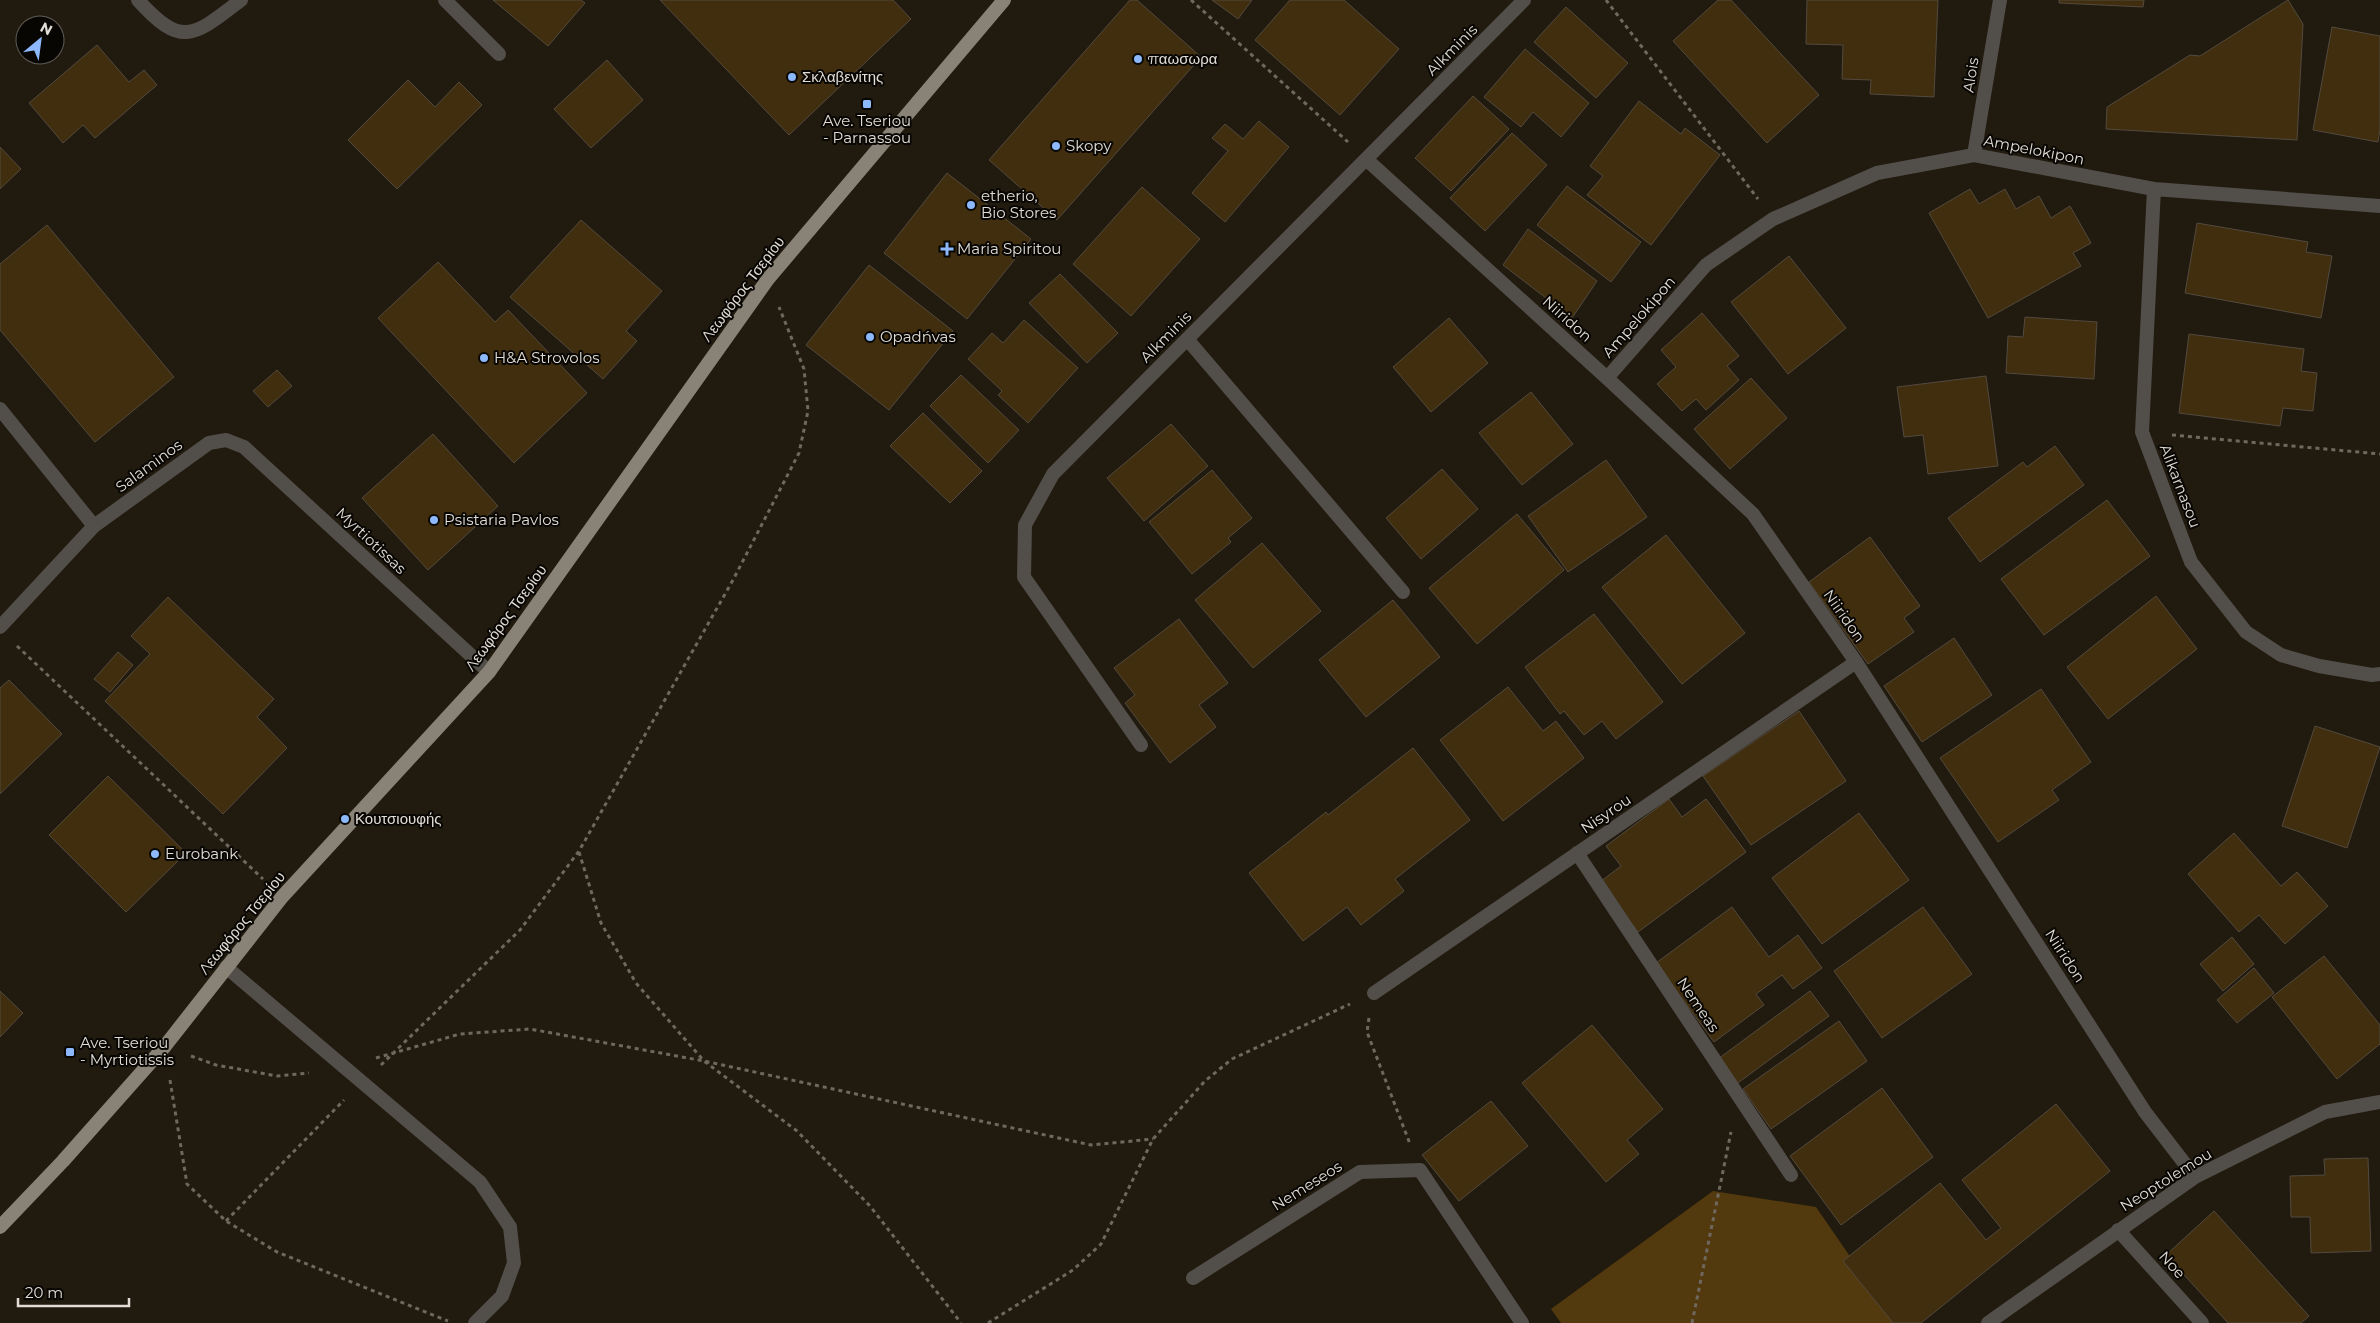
<svg xmlns="http://www.w3.org/2000/svg" width="2380" height="1323" font-family="Montserrat,sans-serif">
	<style>
		.green { fill: #523a0e }
		.building { fill: #402e0f; stroke: #534a3e }
		.lines { fill: none; stroke-linecap: round; stroke-linejoin: round }
		.path { stroke: #6e685f; stroke-width: 3; stroke-dasharray: 4 4; stroke-linecap: butt }
		.minor { stroke: #524e49; stroke-width: 14 }
		.primary { stroke: #898276; stroke-width: 14 }
		.poi-dot { fill: #8db9fc; stroke: #080603; stroke-width: 2 }
		.labels { text-anchor: middle; stroke-width: 4; stroke-linejoin: round; paint-order: stroke }
		.street-label { font-size: 15px; fill: #e1dcd5; stroke: #080603 }
		.poi-label { font-size: 15px; fill: #e1dcd5; stroke: #080603; text-anchor: start }
	</style>
	<rect width="100%" height="100%" fill="#211a0f"/>
	<!-- green -->
	<path class="green" d="M1713 1191 1816 1207 1896 1323H1561L1551 1309Z"/>
	<!-- building -->
	<path class="building" d="M493 0H581L585 3 548 46Z
		M660 0H893L911 19 789 135Z
		M1130 0H1137L1201 57 1057 220 989 160Z
		M1212 0H1252L1238 19Z
		M1290 0H1344L1399 49 1340 115 1255 40Z
		M1718 0H1731L1819 95 1767 143 1673 41Z
		M1807 0H1938L1934 97 1870 94 1871 80 1842 79 1843 45 1806 44Z
		M2059 0H2144L2143 7 2059 3Z
		M2288 0 2303 24 2297 140 2106 129 2107 107 2190 55 2200 56Z
		M1566 7 1628 63 1596 98 1534 42Z
		M2332 27 2380 36V130L2378 142 2313 130Z
		M97 45 129 82 144 70 157 85 95 138 83 125 63 143 29 103Z
		M1525 49 1589 103 1561 137 1533 112 1521 127 1484 97Z
		M607 60 643 100 591 148 554 109Z
		M408 80 435 107 459 82 482 105 397 189 348 140Z
		M1473 96 1509 129 1451 191 1415 158Z
		M1639 101 1681 134 1685 128 1720 155 1651 245 1587 195 1603 176 1590 166Z
		M1259 121 1289 147 1225 222 1192 193 1228 151 1212 138 1225 124 1243 139Z
		M1512 133 1547 165 1485 231 1450 198Z
		M0 147 21 169 0 189Z
		M947 173 1031 239 967 319 884 253Z
		M1567 186 1641 242 1611 282 1537 225Z
		M1142 187 1200 239 1131 316 1073 264Z
		M1970 189 1979 204 2005 189 2016 209 2039 196 2051 218 2070 206 2091 243 2073 253 2081 266 1988 318 1929 213Z
		M581 220 662 291 626 331 637 341 603 379 510 297Z
		M2197 223 2308 242 2306 252 2332 256 2321 318 2185 293Z
		M47 225 174 377 95 442 0 330V264Z
		M1528 229 1597 281 1572 318 1503 265Z
		M1789 256 1846 328 1788 374 1731 302Z
		M438 262 495 322 508 310 587 393 514 463 378 318Z
		M869 265 953 331 889 410 806 345Z
		M1060 274 1118 333 1087 363 1029 303Z
		M1702 313 1739 356 1727 366 1739 380 1706 410 1696 399 1682 411 1657 384 1676 367 1661 350Z
		M2025 317 2097 322 2094 379 2006 373 2008 336 2023 337Z
		M1449 318 1488 363 1431 412 1393 367Z
		M1024 320 1078 368 1028 423 998 395 1002 391 968 359 992 333 1003 343Z
		M2189 334 2304 349 2301 371 2317 373 2313 411 2283 408 2280 426 2179 413Z
		M277 370 292 386 268 407 253 391Z
		M961 375 1019 430 988 463 930 406Z
		M1986 376 1998 466 1928 474 1923 435 1904 437 1897 387Z
		M1751 378 1787 418 1730 469 1694 429Z
		M1531 392 1573 444 1522 485 1479 433Z
		M923 413 982 471 950 503 890 446Z
		M1171 424 1208 466 1144 521 1107 478Z
		M433 434 498 506 428 570 362 498Z
		M2055 446 2084 485 1980 562 1948 518 2023 462 2027 467Z
		M1606 460 1647 517 1568 572 1528 516Z
		M1442 469 1478 509 1421 559 1386 518Z
		M1212 470 1252 518 1228 538 1231 542 1192 574 1149 522Z
		M2107 500 2150 556 2044 635 2001 579Z
		M1517 514 1564 570 1477 644 1429 588Z
		M1666 535 1745 633 1682 684 1602 587Z
		M1870 537 1920 606 1904 618 1914 632 1868 664 1809 582Z
		M1262 543 1321 611 1253 668 1195 600Z
		M2156 596 2197 649 2108 719 2067 667Z
		M168 597 274 699 257 717 287 748 223 814 105 701 150 654 131 636Z
		M1393 600 1440 657 1366 717 1319 660Z
		M1594 614 1663 702 1616 739 1602 721 1584 735 1564 711 1560 714 1525 667Z
		M1179 619 1228 683 1199 705 1216 727 1170 763 1125 703 1135 695 1114 668Z
		M1954 638 1992 695 1922 742 1884 686Z
		M118 652 133 665 110 692 94 679Z
		M9 680 62 734 0 794V688Z
		M1508 687 1543 731 1556 721 1584 758 1503 821 1440 740Z
		M2041 689 2091 762 2052 790 2059 800 1998 842 1940 758Z
		M1799 711 1846 781 1751 845 1703 776Z
		M2315 726 2380 747 2347 848 2282 826Z
		M1413 748 1470 820 1395 879 1404 891 1361 925 1347 907 1303 941 1249 873 1326 812 1328 815Z
		M108 776 186 853 126 912 49 835Z
		M1669 799 1682 817 1706 799 1746 852 1638 932 1600 882 1621 866 1606 846Z
		M1859 813 1909 880 1822 944 1772 878Z
		M2234 833 2281 886 2297 872 2328 906 2285 944 2259 915 2239 932 2188 874Z
		M1732 907 1769 957 1798 935 1822 968 1793 989 1782 975 1756 994 1764 1005 1714 1042 1656 963Z
		M1923 907 1972 974 1882 1038 1834 971Z
		M2232 937 2254 964 2223 991 2200 964Z
		M2324 956 2380 1025V1044L2337 1079 2272 997Z
		M2254 968 2274 993 2237 1023 2217 1000Z
		M0 991 23 1013 0 1037Z
		M1810 991 1829 1016 1735 1085 1718 1059Z
		M1839 1021 1867 1061 1771 1129 1743 1089Z
		M1592 1025 1663 1109 1627 1140 1639 1154 1606 1182 1522 1083Z
		M1882 1088 1933 1157 1841 1225 1790 1156Z
		M1491 1101 1528 1146 1459 1201 1422 1155Z
		M2056 1104 2110 1171 1921 1323H1893L1843 1261 1940 1183 1986 1240 2001 1228 1962 1180Z
		M2368 1158 2371 1251 2311 1253 2310 1217H2291L2290 1176 2325 1175 2324 1159Z
		M2214 1211 2309 1316 2301 1323H2228L2166 1255Z"/>
	<g class="lines">
		<!-- path -->
		<path class="path" d="M1191 0 1348 142
			M1606 0 1758 199
			M2172 435 2380 454
			M17 646 263 879
			M579 852 601 923 636 983 704 1061 797 1131 870 1206 961 1323
			M1369 1018 1367 1032 1410 1144
			M191 1056 216 1065 277 1076 309 1073
			M376 1058 460 1034 530 1029 704 1061 1091 1145 1153 1139
			M381 1065 520 930 579 851 733 580 799 453 808 411 804 369 779 307
			M170 1080 187 1184 226 1221 277 1252 448 1321
			M226 1221 344 1100
			M988 1323 1073 1270 1101 1244 1153 1139 1205 1081 1232 1059 1350 1004
			M1692 1323 1731 1132"/>
		<!-- minor -->
		<path class="minor" d="M138 0C182 49 194 36 241 0
			M445 0 499 54
			M1974 155 2000 0
			M1366 159 1607 378 1753 514 1856 662 2145 1112 2195 1177
			M2154 189 2142 432 2191 562 2246 632 2281 655 2319 666 2372 675 2380 674
			M1187 339 1403 592
			M1607 378 1706 265 1773 219 1877 173 1974 155 2154 189 2380 206
			M0 409 94 526
			M0 627 94 526 209 443 226 440 244 447 489 672
			M1141 745 1024 577 1025 525 1053 474 1524 0
			M1577 853 1791 1175
			M226 967 480 1182 510 1227 514 1263 502 1296 475 1323
			M1374 993 1856 662
			M2118 1230 2202 1323
			M1193 1278 1360 1172 1420 1170 1522 1323
			M1988 1323 2195 1177 2325 1112 2380 1102"/>
		<!-- primary -->
		<path class="primary" d="M0 1227 63 1161 165 1046 282 897 489 672 768 279 1004 0"/>
	</g>
	<!-- markers -->
	<g class="poi-dot">
		<circle cx="1138" cy="59" r="5"/>
		<circle cx="792" cy="77" r="5"/>
		<rect x="862" y="99" width="10" height="10" rx="2.5"/>
		<circle cx="1056" cy="146" r="5"/>
		<circle cx="971" cy="205" r="5"/>
		<path d="M944.5 241.5h5v5h5v5h-5v5h-5v-5h-5v-5h5z"/>
		<circle cx="870" cy="337" r="5"/>
		<circle cx="484" cy="358" r="5"/>
		<circle cx="434" cy="520" r="5"/>
		<circle cx="345" cy="819" r="5"/>
		<circle cx="155" cy="854" r="5"/>
		<rect x="65" y="1047" width="10" height="10" rx="2.5"/>
	</g>
	<g class="labels">
		<!-- street labels -->
		<g class="street-label">
			<text transform="translate(1452 50) rotate(-45)" y="5">Alkminis</text>
			<text transform="translate(1971 75) rotate(-81)" y="5">Alois</text>
			<text transform="translate(2034 150) rotate(11)" y="5">Ampelokipon</text>
			<text transform="translate(743 289) rotate(-53)" y="5">Λεωφόρος Τσερίου</text>
			<text transform="translate(1639 317) rotate(-49)" y="5">Ampelokipon</text>
			<text transform="translate(1567 319) rotate(42)" y="5">Niiridon</text>
			<text transform="translate(1166 337) rotate(-45)" y="5">Alkminis</text>
			<text transform="translate(149 466) rotate(-36)" y="5">Salaminos</text>
			<text transform="translate(2180 486) rotate(69)" y="5">Alikarnasou</text>
			<text transform="translate(371 541) rotate(43)" y="5">Myrtiotissas</text>
			<text transform="translate(1844 616) rotate(55)" y="5">Niiridon</text>
			<text transform="translate(506 618) rotate(-54)" y="5">Λεωφόρος Τσερίου</text>
			<text transform="translate(1606 814) rotate(-34)" y="5">Nisyrou</text>
			<text transform="translate(242 923) rotate(-51)" y="5">Λεωφόρος Τσερίου</text>
			<text transform="translate(2065 956) rotate(57)" y="5">Niiridon</text>
			<text transform="translate(1698 1005) rotate(56)" y="5">Nemeas</text>
			<text transform="translate(2166 1180) rotate(-32)" y="5">Neoptolemou</text>
			<text transform="translate(1307 1186) rotate(-32)" y="5">Nemeseos</text>
			<text transform="translate(2172 1265) rotate(48)" y="5">Noe</text>
		</g>
		<!-- poi labels -->
		<g class="poi-label">
			<text x="1148" y="64">παωσωρα</text>
			<text x="802" y="82">Σκλαβενίτης</text>
			<text x="867" y="126" text-anchor="middle">Ave. Tseriou<tspan x="867" dy="17">- Parnassou</tspan></text>
			<text x="1066" y="151">Skopy</text>
			<text x="981" y="201">etherio,<tspan x="981" dy="17">Bio Stores</tspan></text>
			<text x="957" y="254">Maria Spiritou</text>
			<text x="880" y="342">Opadńvas</text>
			<text x="494" y="363">H&amp;A Strovolos</text>
			<text x="444" y="525">Psistaria Pavlos</text>
			<text x="355" y="824">Κουτσιουφής</text>
			<text x="165" y="859">Eurobank</text>
			<text x="80" y="1048">Ave. Tseriou<tspan x="80" dy="17">- Myrtiotissis</tspan></text>
		</g>
	</g>
	<!-- north arrow -->
	<g transform="translate(40 40) rotate(29)"><circle r="24" fill="#080603" stroke="#5f5c57"/>
	<path d="M0-4L9 19L0 12L-9 19Z" fill="#8db9fc"/>
	<text y="-8" font-size="14" font-weight="bold" text-anchor="middle" fill="#e1dcd5">N</text>
	</g>
	<!-- scale -->
	<path d="M18 1298v8h111v-8" fill="none" stroke="#e1dcd5" stroke-width="2.5"/>
	<text x="25" y="1298" font-size="15" fill="#e1dcd5" stroke="#080603" stroke-width="4" paint-order="stroke">20 m</text>
</svg>
